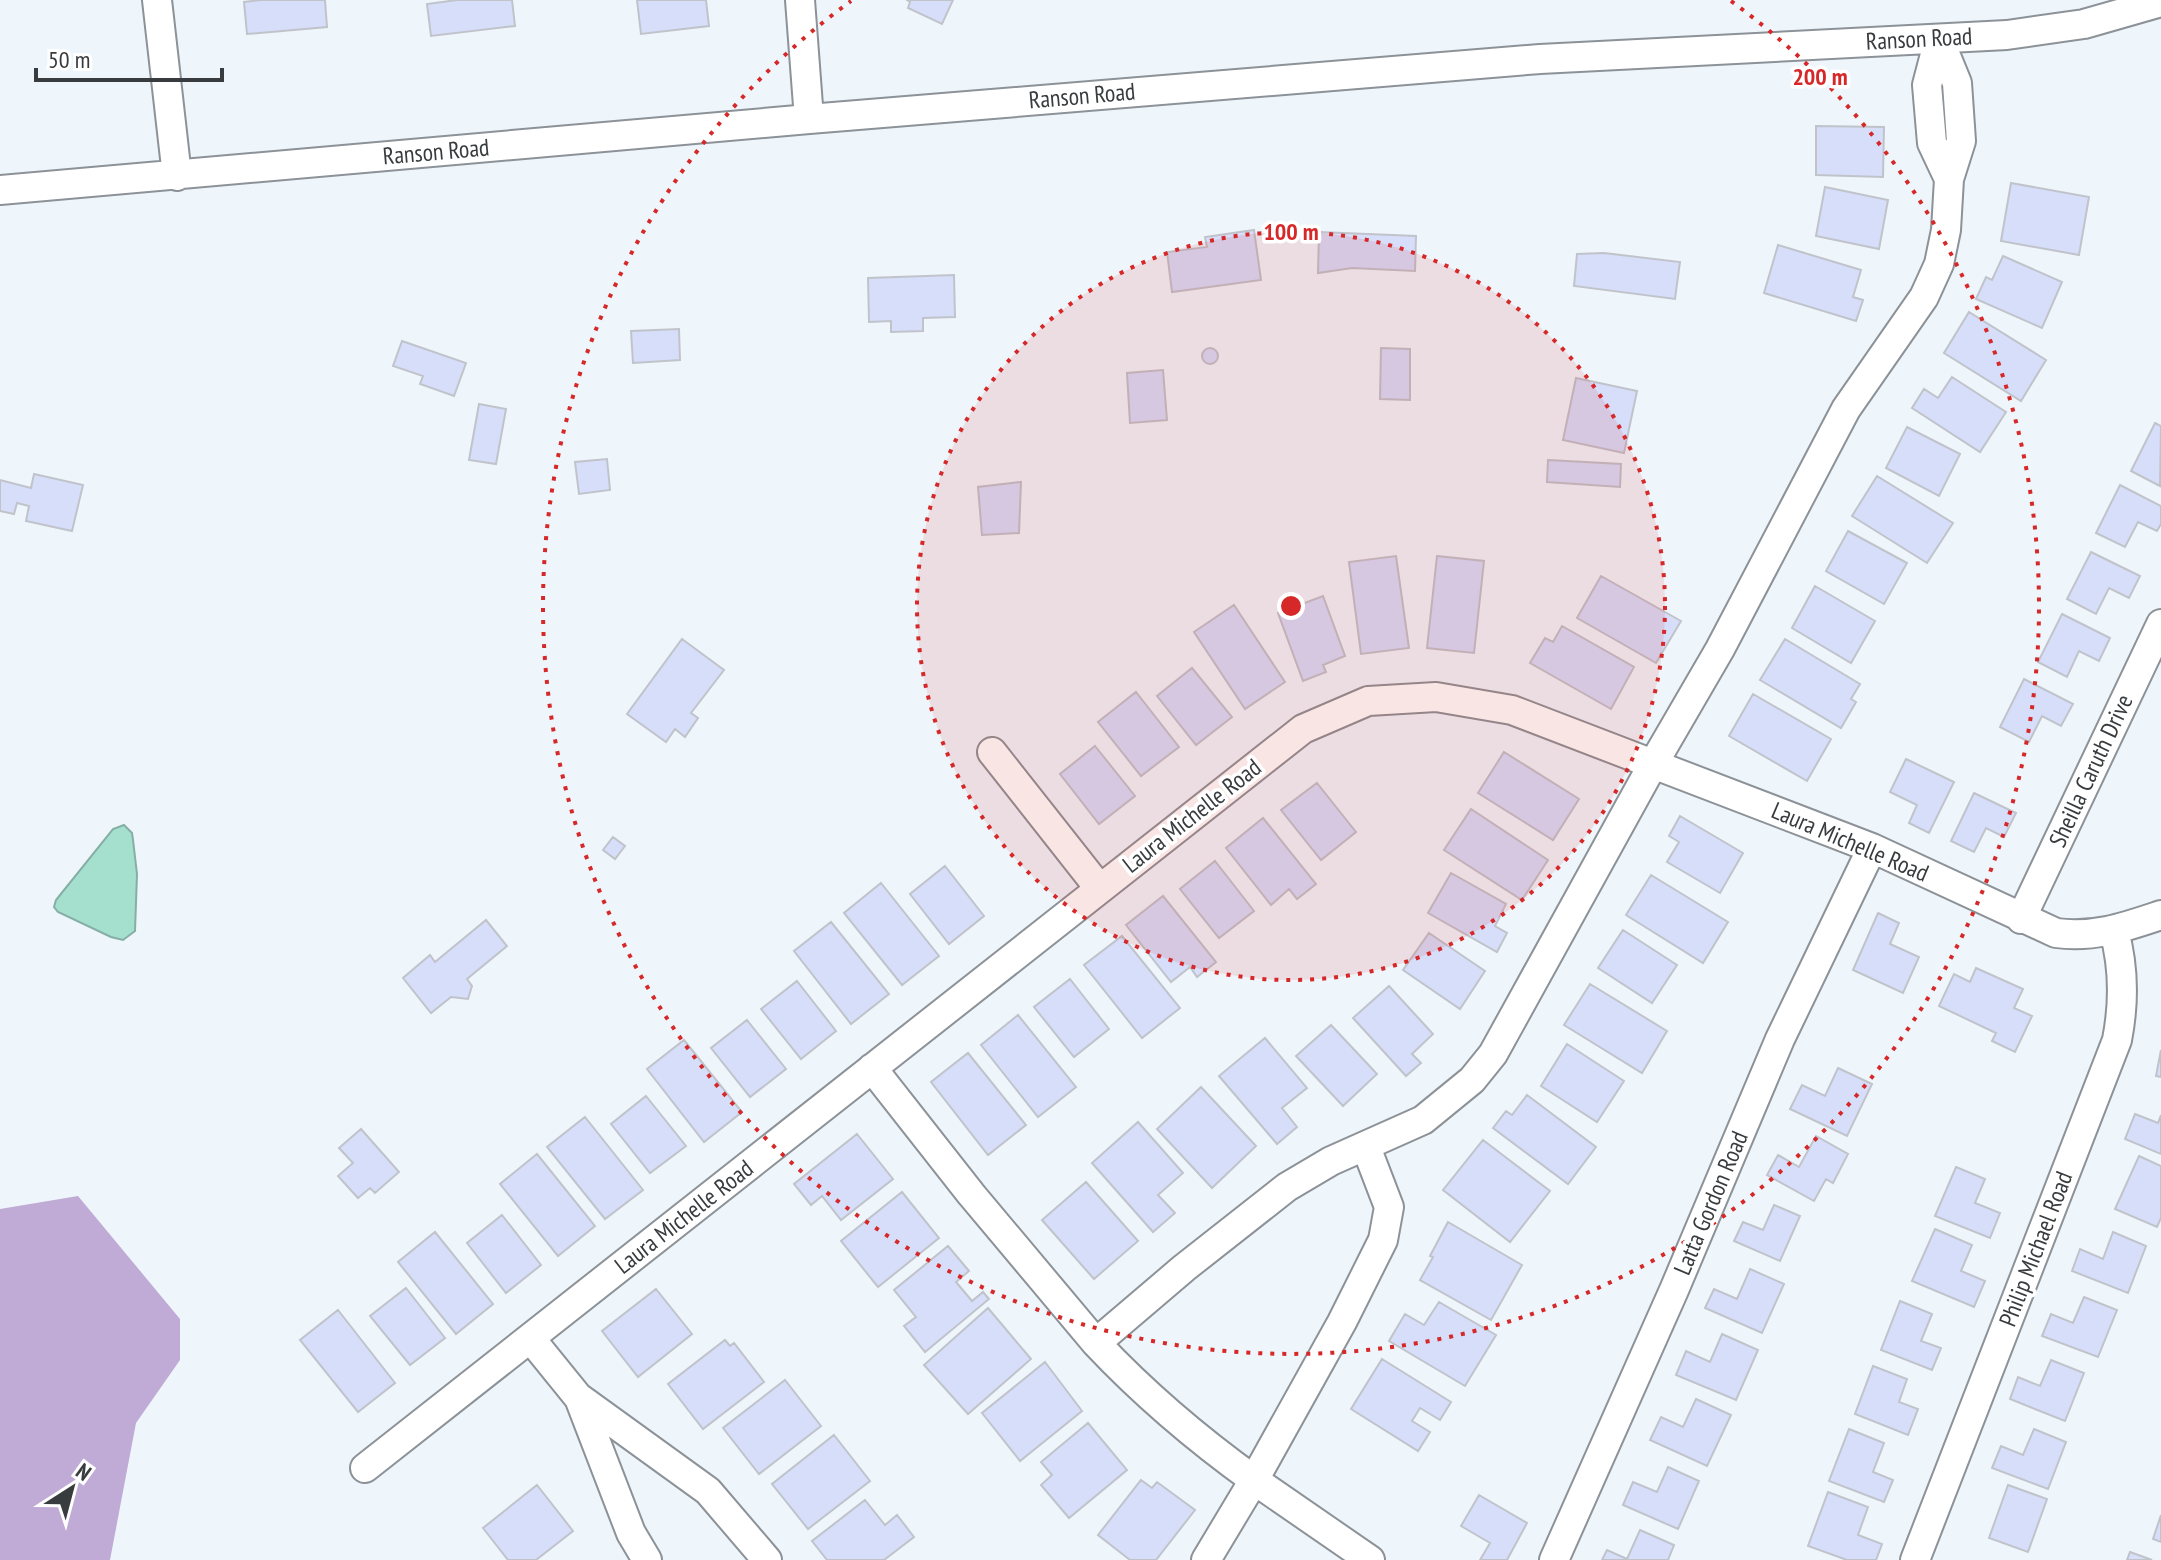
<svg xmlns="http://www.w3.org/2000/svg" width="2161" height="1560" font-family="'PT Sans Narrow',sans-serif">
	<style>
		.forest { fill: #bfabd6 }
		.water { fill: #a5e0cf; stroke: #85afa4; stroke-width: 2 }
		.building { fill: #d6defa; stroke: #c1c3cb; stroke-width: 2 }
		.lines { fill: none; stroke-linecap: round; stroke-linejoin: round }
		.minor-casing { stroke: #8c9297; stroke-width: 32 }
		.minor { stroke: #fff; stroke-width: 28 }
		.ring { fill: none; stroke: #d62828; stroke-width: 4; stroke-dasharray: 4 8 }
		.labels { text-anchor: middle; stroke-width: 7; stroke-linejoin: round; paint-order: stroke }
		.street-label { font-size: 24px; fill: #393c3e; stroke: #fff }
		.centre { fill: #d62828; stroke: #fff; stroke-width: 4 }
		.ring-label { font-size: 24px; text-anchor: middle; font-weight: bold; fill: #d62828; stroke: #fff; stroke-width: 7; stroke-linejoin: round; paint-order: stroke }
	</style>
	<rect width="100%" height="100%" fill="#eef6fb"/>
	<!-- forest -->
	<path class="forest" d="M78 1196 180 1319V1360L136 1423 110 1560H0V1209Z"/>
	<!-- water -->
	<path class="water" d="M124 825 132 833 133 840 137 874 135 931 123 940 111 937 58 912 54 907 56 900 113 829Z"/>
	<!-- building -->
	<path class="building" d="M261 0H325L327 27 247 34 244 2Z
		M457 0H512L515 26 431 36 427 4Z
		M637 0H706L709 26 641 34Z
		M907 0H953L942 24 908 8 910 2Z
		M1816 126 1884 127 1883 177 1816 175Z
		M2011 183 2089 197 2079 255 2001 241Z
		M1825 187 1888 200 1879 249 1816 236Z
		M1254 230 1261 280 1172 292 1167 252 1207 247 1205 237Z
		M1319 232 1416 236 1415 271 1352 268 1318 273Z
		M1778 245 1861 270 1853 297 1863 300 1856 321 1764 293Z
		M1604 253 1680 262 1675 299 1574 286 1577 254Z
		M2003 256 2062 282 2042 328 1976 299 1986 277 1992 280Z
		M954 275 955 317 923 318V331L891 332V321L869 322 868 278Z
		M1969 312 2046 360 2021 401 1944 353Z
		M679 329 680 360 633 363 631 331Z
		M402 341 466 363 454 396 420 384 423 376 393 366Z
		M1202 356a8 8 0 1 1 16 0a8 8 0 1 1-16 0Z
		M1381 348 1410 349V400L1380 399Z
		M1163 370 1167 420 1130 423 1127 373Z
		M1952 377 2006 412 1980 452 1912 408 1924 389 1938 398Z
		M1576 378 1637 391 1624 453 1563 440Z
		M479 404 506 409 496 464 469 460Z
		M2155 423 2161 426 2160 486 2131 471Z
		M1907 427 1960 454 1939 496 1886 468Z
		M607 459 610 490 579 494 575 462Z
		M1548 460 1621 464 1620 487 1547 482Z
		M34 474 83 485 72 531 26 521 29 506 17 503 14 514 0 511V480L31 488Z
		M1877 476 1953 523 1927 563 1852 516Z
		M1021 482 1019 533 982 535 978 487Z
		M2120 485 2161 506V524L2157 531 2138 522 2125 547 2096 533Z
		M1848 531 1907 563 1884 604 1826 571Z
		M2091 552 2140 576 2129 598 2109 588 2096 614 2067 599Z
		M1396 556 1409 648 1361 654 1349 562Z
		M1437 556 1484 561 1474 653 1427 648Z
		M1601 576 1681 621 1656 663 1577 618Z
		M1815 586 1875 621 1851 663 1792 628Z
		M1323 596 1345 656 1323 665 1326 672 1303 681 1278 613Z
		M1234 605 1285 682 1245 709 1194 632Z
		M2062 614 2110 638 2099 661 2079 651 2067 677 2038 662Z
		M1562 626 1634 667 1611 709 1530 663 1545 638 1553 642Z
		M682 639 724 670 691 713 698 718 685 737 675 729 666 742 627 714Z
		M1785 639 1860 684 1851 699 1856 702 1841 728 1760 680Z
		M1192 668 1232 717 1196 745 1157 696Z
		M2024 679 2073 704 2061 726 2042 716 2029 742 2000 727Z
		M1136 692 1179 747 1141 776 1098 722Z
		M1753 694 1831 739 1807 781 1729 736Z
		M1095 746 1135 796 1099 824 1060 774Z
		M1504 752 1579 799 1553 840 1478 793Z
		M1906 759 1954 782 1929 833 1909 823 1917 805 1890 792Z
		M1317 783 1356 832 1321 860 1281 810Z
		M1974 793 2016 813 2004 837 1986 828 1974 852 1951 841Z
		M1471 809 1548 860 1522 900 1444 850Z
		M1680 816 1743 853 1720 893 1667 862 1679 842 1669 836Z
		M1263 818 1316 884 1297 899 1289 889 1271 905 1226 848Z
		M613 837 625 846 615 859 603 850Z
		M1215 861 1254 911 1219 938 1180 889Z
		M945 866 984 916 949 944 910 894Z
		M1451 873 1506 904 1495 926 1507 933 1497 952 1428 913Z
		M1651 875 1728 922 1703 963 1626 915Z
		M881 883 939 956 902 985 844 913Z
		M1163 896 1216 962 1197 977 1190 967 1171 982 1126 925Z
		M1878 913 1899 923 1890 944 1919 957 1903 993 1853 970Z
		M486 920 507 946 467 979 472 986 468 999 451 997 431 1013 403 978 430 955 435 962Z
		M831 922 889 994 851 1024 794 951Z
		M1623 930 1677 965 1652 1003 1598 968Z
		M1429 933 1485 971 1460 1009 1403 970Z
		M1122 936 1180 1008 1142 1038 1084 965Z
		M1976 968 2023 989 2014 1008 2032 1016 2015 1052 1992 1041 1996 1033 1939 1006 1954 974 1970 982Z
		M1070 979 1109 1029 1074 1057 1034 1007Z
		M797 981 836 1031 801 1059 761 1009Z
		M1590 984 1667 1031 1642 1073 1564 1025Z
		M1389 986 1433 1034 1412 1054 1421 1063 1406 1076 1353 1018Z
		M1018 1015 1076 1087 1038 1117 981 1045Z
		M747 1020 786 1069 750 1097 711 1048Z
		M1331 1025 1377 1074 1343 1106 1296 1056Z
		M1265 1038 1307 1088 1282 1108 1297 1127 1277 1144 1219 1076Z
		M684 1040 742 1112 704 1142 647 1069Z
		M1567 1044 1624 1081 1597 1122 1541 1086Z
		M2161 1050V1077L2156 1076Z
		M968 1053 1026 1125 988 1155 931 1082Z
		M1838 1068 1872 1084 1847 1136 1790 1109 1802 1085 1825 1096Z
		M1201 1087 1256 1146 1212 1188 1157 1129Z
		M1527 1095 1596 1147 1568 1184 1493 1128 1506 1111 1512 1115Z
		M646 1096 686 1146 650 1173 611 1124Z
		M2135 1114 2158 1123 2161 1115V1154L2125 1139Z
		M585 1117 643 1190 605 1219 547 1147Z
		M1138 1122 1183 1173 1158 1195 1175 1213 1153 1232 1092 1163Z
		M361 1129 399 1172 375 1193 370 1188 358 1198 338 1176 353 1163 339 1148Z
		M857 1134 893 1179 841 1220 822 1196 811 1205 794 1184Z
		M1816 1136 1848 1154 1833 1183 1826 1179 1814 1201 1767 1175 1778 1155 1799 1167Z
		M1483 1140 1550 1191 1510 1242 1443 1190Z
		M537 1154 595 1226 558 1256 500 1184Z
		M2139 1156 2161 1166V1218L2157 1227 2115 1209Z
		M1956 1167 1985 1179 1975 1203 2000 1213 1990 1238 1935 1216Z
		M1086 1182 1138 1241 1094 1279 1042 1220Z
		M902 1192 939 1238 878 1287 841 1241Z
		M1774 1205 1800 1216 1780 1261 1734 1241 1743 1222 1763 1230Z
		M502 1215 541 1265 506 1293 467 1243Z
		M1448 1222 1522 1265 1491 1320 1420 1280 1433 1257 1430 1256Z
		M1935 1229 1972 1245 1961 1271 1985 1281 1974 1307 1912 1281Z
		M435 1232 493 1304 456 1334 398 1262Z
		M2113 1232 2146 1246 2128 1293 2072 1271 2080 1249 2103 1259Z
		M948 1246 969 1271 956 1282 972 1301 983 1292 989 1299 925 1352 904 1326 916 1317 894 1290Z
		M1750 1269 1784 1284 1762 1333 1705 1308 1714 1289 1737 1299Z
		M406 1288 445 1338 410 1365 370 1316Z
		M656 1289 692 1334 638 1377 602 1331Z
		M2084 1297 2117 1310 2098 1357 2042 1336 2051 1314 2073 1323Z
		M1900 1301 1932 1314 1921 1341 1941 1348 1932 1370 1881 1350Z
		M1439 1302 1496 1335 1465 1386 1389 1341 1405 1314 1424 1325Z
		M988 1308 1031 1359 968 1414 924 1365Z
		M338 1310 395 1383 358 1412 300 1340Z
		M1722 1334 1758 1350 1736 1400 1676 1375 1686 1351 1710 1362Z
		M725 1340 730 1346 734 1343 764 1382 703 1429 668 1384Z
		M1382 1359 1451 1402 1440 1420 1420 1408 1412 1421 1430 1432 1418 1451 1351 1409Z
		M2051 1360 2084 1373 2065 1421 2010 1399 2018 1377 2040 1386Z
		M1045 1362 1082 1411 1020 1461 982 1413Z
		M1873 1366 1907 1379 1899 1402 1918 1409 1908 1435 1855 1414Z
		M785 1380 821 1426 759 1474 723 1428Z
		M1696 1399 1731 1415 1707 1466 1650 1440 1661 1417 1683 1427Z
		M1088 1423 1127 1470 1069 1518 1041 1485 1052 1475 1041 1462Z
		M1849 1429 1884 1443 1873 1472 1893 1480 1884 1502 1829 1481Z
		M2034 1429 2066 1442 2048 1489 1992 1468 2001 1446 2023 1455Z
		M834 1435 870 1481 808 1529 772 1484Z
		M1668 1467 1699 1481 1678 1529 1623 1505 1633 1482 1657 1492Z
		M1141 1480 1152 1488 1157 1482 1195 1510 1156 1560H1130L1098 1535Z
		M537 1485 573 1531 536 1560H508L483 1528Z
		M2008 1485 2047 1499 2028 1552 1989 1538Z
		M1828 1492 1868 1507 1858 1535 1882 1544 1876 1560H1847L1808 1546Z
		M1479 1495 1527 1523 1507 1560H1480L1490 1543 1461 1526Z
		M865 1500 885 1525 897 1515 914 1537 884 1560H827L812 1541Z
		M2161 1515V1542L2153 1539Z
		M1640 1530 1674 1545 1668 1560H1602L1607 1550 1627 1559Z
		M2130 1552 2152 1560H2127Z"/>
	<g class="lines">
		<defs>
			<path id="minor" d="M157 0 177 176
				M800 0 809 119
				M1939 39 1927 85 1932 143 1949 179
				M0 190 809 119 1540 59 2007 35 2084 24 2161 2
				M992 752 1100 889
				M2021 919 2161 624
				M872 1068 971 1194 1096 1343 1184 1268 1287 1187 1331 1161 1423 1120 1472 1080 1493 1054 1652 766 1720 649 1846 409 1924 297 1939 264 1946 230 1949 179 1961 141 1957 83 1939 39
				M1366 1147 1389 1207 1383 1240 1342 1322 1254 1480 1370 1560
				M531 1339 578 1397 708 1491 767 1560
				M1096 1343C1144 1394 1197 1439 1254 1480L1206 1560
				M579 1398 631 1533 647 1560
				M365 1468 1303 729 1368 701 1436 697 1512 710 1872 848 2056 933C2095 938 2125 927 2161 915
				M1554 1560 1674 1290 1780 1039 1872 848
				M1915 1560 2117 1040C2124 1004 2124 967 2114 931"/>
		</defs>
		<!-- minor casing -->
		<use href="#minor" class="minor-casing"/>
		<!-- minor -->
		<use href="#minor" class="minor"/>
	</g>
	<!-- distance rings -->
	<circle cx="1291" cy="606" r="374" fill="#d62828" fill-opacity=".12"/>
	<g class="ring">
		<circle cx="1291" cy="606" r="374"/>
		<path d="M1731 1A748 748 0 1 1 851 1"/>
	</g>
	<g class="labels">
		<!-- street labels -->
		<g class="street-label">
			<text transform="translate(1919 39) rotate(-3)" y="8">Ranson Road</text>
			<text transform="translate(1082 96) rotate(-5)" y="8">Ranson Road</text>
			<text transform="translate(436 152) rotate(-5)" y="8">Ranson Road</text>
			<text transform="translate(2091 771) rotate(-65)" y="8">Sheilla Caruth Drive</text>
			<text transform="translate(1192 816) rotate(-38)" y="8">Laura Michelle Road</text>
			<text transform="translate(1850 842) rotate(23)" y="8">Laura Michelle Road</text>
			<text transform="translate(1711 1203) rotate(-67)" y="8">Latta Gordon Road</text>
			<text transform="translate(684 1217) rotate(-38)" y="8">Laura Michelle Road</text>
			<text transform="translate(2036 1249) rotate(-69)" y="8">Philip Michael Road</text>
		</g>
	</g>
	<circle cx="1291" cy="606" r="12" class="centre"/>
	<g class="ring-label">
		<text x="1820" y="85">200 m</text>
		<text x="1291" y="240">100 m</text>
	</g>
	<!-- north arrow -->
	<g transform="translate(72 1488) rotate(36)" stroke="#ffffff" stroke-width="6" paint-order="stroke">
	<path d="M0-6L14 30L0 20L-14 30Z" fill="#393c3e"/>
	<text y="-12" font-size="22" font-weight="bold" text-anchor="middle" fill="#393c3e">N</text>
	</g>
	<!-- scale -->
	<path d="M36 68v12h186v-12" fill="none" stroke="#393c3e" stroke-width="4"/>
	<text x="48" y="68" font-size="24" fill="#393c3e" stroke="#ffffff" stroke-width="6" paint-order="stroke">50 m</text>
</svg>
